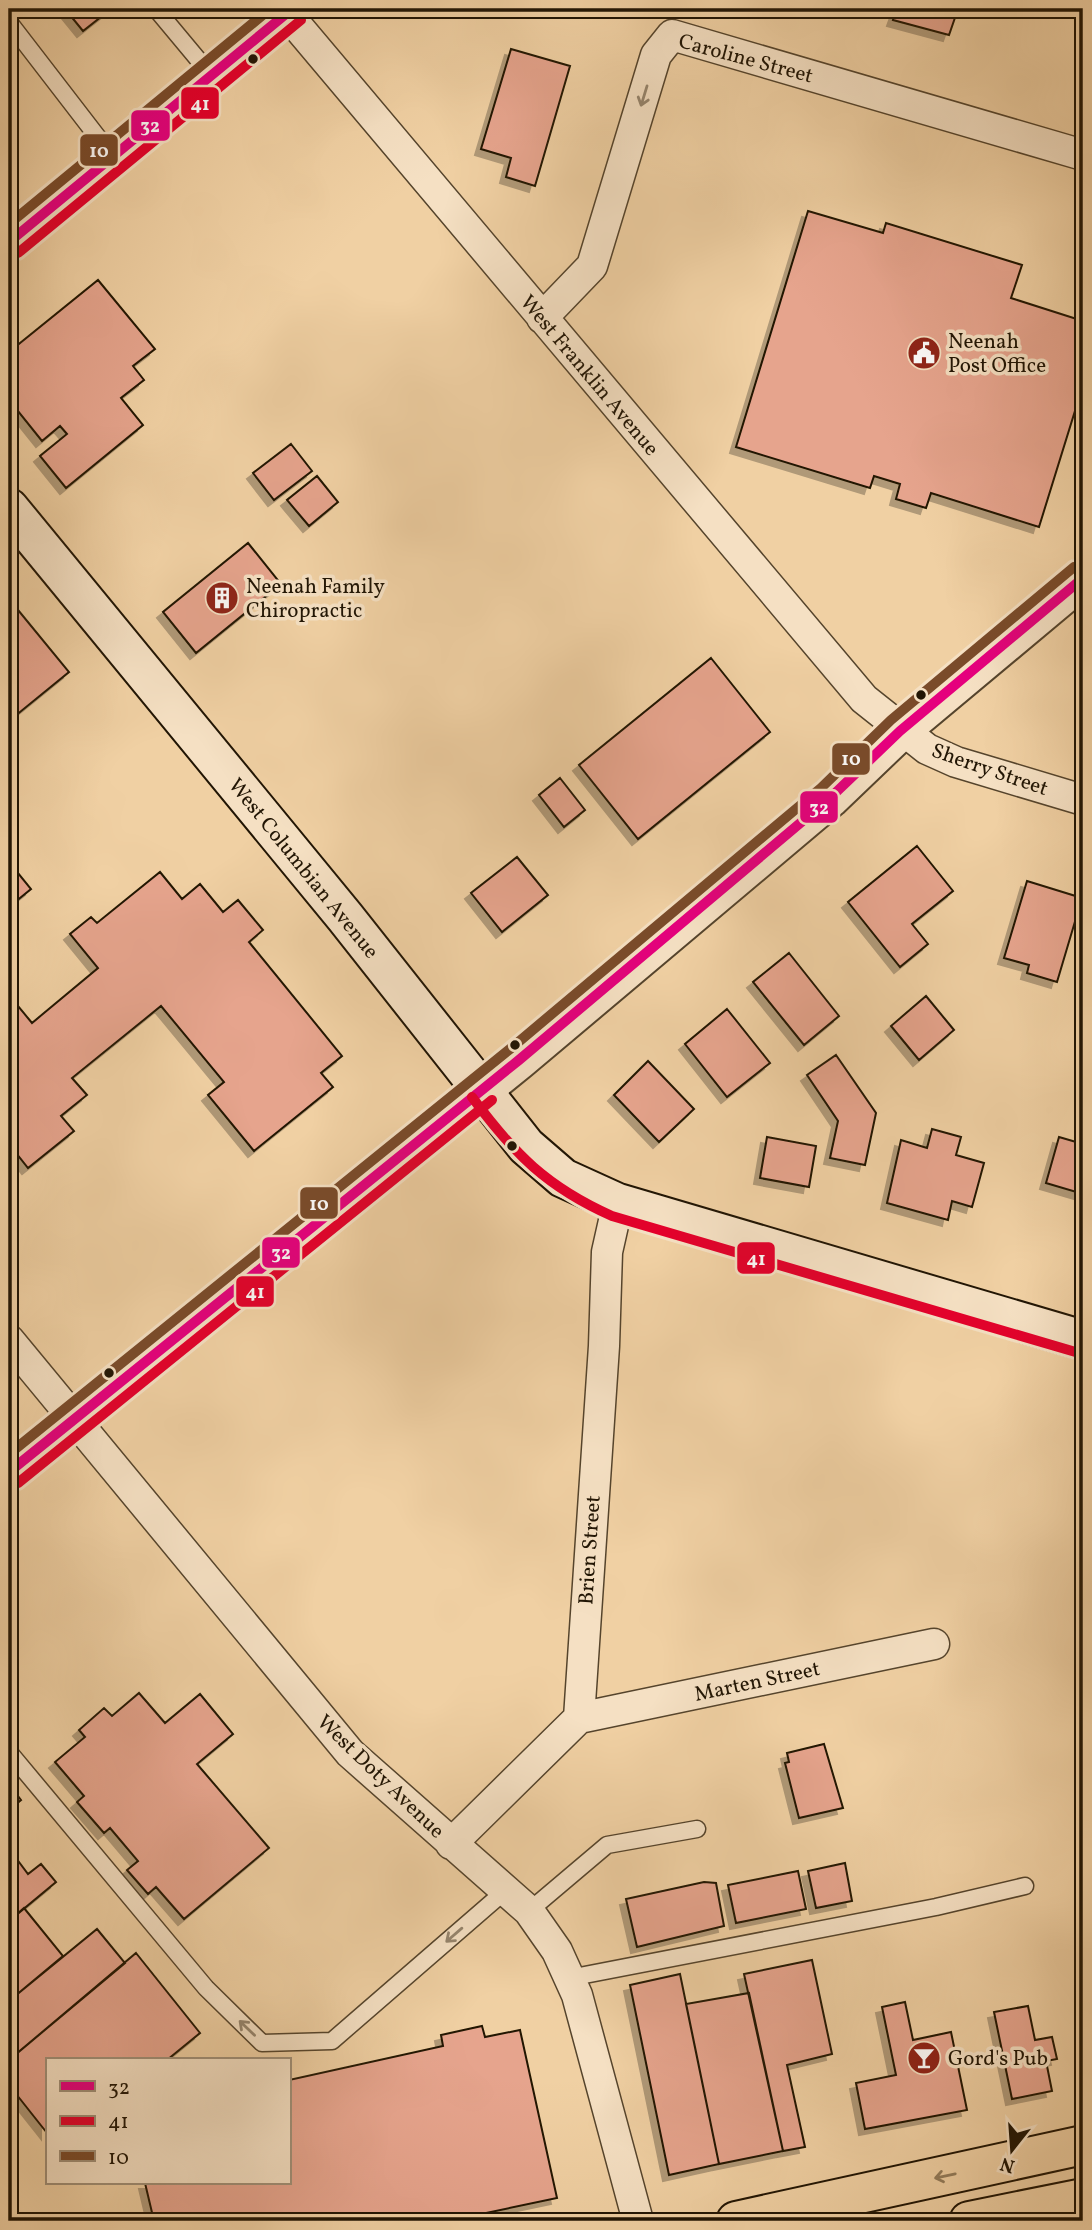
<svg xmlns="http://www.w3.org/2000/svg" width="1092" height="2230" font-family="Vollkorn,serif">
	<style>
		.building { fill: #e6a48d; stroke: #211504; stroke-width: 2; filter: url(#shadow) }
		.lines { fill: none; stroke-linecap: round; stroke-linejoin: round }
		.service-casing { stroke: #55442c; stroke-width: 19 }
		.minor-casing { stroke: #55442c; stroke-width: 33 }
		.tertiary-casing { stroke: #55442c; stroke-width: 42 }
		.secondary-casing { stroke: #211504; stroke-width: 42 }
		.primary-casing { stroke: #211504; stroke-width: 42 }
		.service { stroke: #f5e0c3; stroke-width: 16 }
		.minor { stroke: #f5e0c3; stroke-width: 30 }
		.tertiary { stroke: #f5e0c3; stroke-width: 38 }
		.secondary { stroke: #f5e0c3; stroke-width: 38 }
		.primary { stroke: #f0d0a3; stroke-width: 38 }
		.bus-1-casing { stroke: #f5e0c3; stroke-width: 16 }
		.bus-2-casing { stroke: #f5e0c3; stroke-width: 16 }
		.bus-3-casing { stroke: #f5e0c3; stroke-width: 16 }
		.bus-1 { stroke: #e5007d; stroke-width: 10 }
		.bus-2 { stroke: #e4002b; stroke-width: 10 }
		.bus-3 { stroke: #7a4b2a; stroke-width: 10 }
		.oneway { stroke: #96856d }
		.oneway2 { stroke: #937c5b }
		.bus-dot { fill: #211504; stroke: #f5e0c3; stroke-width: 2.5 }
		.labels { text-anchor: middle; stroke-width: 7; stroke-linejoin: round; paint-order: stroke }
		.street-label { font-size: 21px; fill: #211504; stroke: #f5e0c3 }
		.poi-label { font-size: 21px; fill: #211504; stroke: #f5e0c3; text-anchor: start }
		.line-badge { stroke: #f5e0c3; stroke-width: 2.5 }
		.badge-label { font-size: 19px; text-anchor: middle; font-weight: bold; fill: #fff }
	</style>
	<defs>
		<filter id="shadow"><feDropShadow dx="-6" dy="6" stdDeviation="0" flood-color="#0004"/></filter>
	</defs>
	<rect width="100%" height="100%" fill="#f0d0a3"/>
	<filter id="stains"><feTurbulence type="fractalNoise" baseFrequency=".00286" numOctaves="4"/><feColorMatrix values="0 0 0 0 .2 0 0 0 0 .09 0 0 0 0 .02 0 0 0 .5 -.17"/></filter>
	<radialGradient id="worn" r=".72"><stop offset=".6" stop-color="#630" stop-opacity="0"/><stop offset="1" stop-color="#630" stop-opacity=".3"/></radialGradient>
	<!-- building -->
	<path class="building" d="M65 9H111L83 31Z
		M897 9H958L949 35 893 20Z
		M511 49 570 66 535 186 506 177 511 158 481 149Z
		M808 211 883 233 886 223 1022 265 1011 298 1083 321V385L1039 527 931 493 926 508 896 499 900 484 874 476 870 488 736 447Z
		M98 280 155 349 133 366 144 380 121 398 143 425 66 488 40 456 67 434 60 426 42 441 9 400V352Z
		M291 444 312 471 274 500 253 473Z
		M317 476 338 502 309 526 287 500Z
		M248 543 281 584 196 653 163 612Z
		M9 599 69 672 9 721Z
		M711 658 770 732 638 839 579 765Z
		M560 778 585 810 564 827 539 795Z
		M917 846 953 891 912 924 928 944 900 967 848 902Z
		M517 857 548 895 502 932 471 893Z
		M9 862 31 889 9 907Z
		M160 872 182 899 200 884 223 912 238 900 263 930 249 942 342 1056 321 1073 333 1087 254 1151 208 1095 224 1082 161 1006 72 1078 87 1095 61 1116 74 1131 28 1168 9 1144V995L32 1023 98 968 70 934 91 917 97 923Z
		M1027 881 1082 898 1057 982 1027 973 1029 965 1004 958Z
		M789 953 839 1016 804 1045 753 982Z
		M926 996 954 1030 919 1060 891 1026Z
		M727 1009 770 1063 727 1097 685 1044Z
		M836 1055 876 1113 865 1165 830 1158 838 1121 807 1075Z
		M648 1061 694 1109 659 1142 614 1095Z
		M932 1129 961 1137 956 1155 984 1163 972 1207 952 1201 948 1220 887 1203 901 1140 927 1148Z
		M767 1137 816 1146 809 1187 760 1178Z
		M1059 1137 1083 1144V1194L1046 1183Z
		M139 1693 165 1723 200 1694 233 1734 197 1764 269 1848 184 1919 156 1887 148 1894 127 1870 138 1861 110 1828 104 1833 77 1802 84 1796 55 1762 85 1737 79 1730 104 1708 112 1716Z
		M824 1744 843 1808 799 1818 785 1763 789 1762 787 1753Z
		M9 1784 21 1800 9 1810Z
		M16 1858 28 1874 41 1864 56 1882 9 1921V1863Z
		M845 1863 852 1901 816 1908 808 1871Z
		M798 1871 806 1909 736 1923 728 1885Z
		M704 1882 716 1883 724 1926 637 1947 626 1899Z
		M24 1908 63 1956 9 2001V1921Z
		M97 1929 125 1963 9 2060V2001Z
		M136 1953 200 2033 167 2060H47V2133L9 2085V2060Z
		M812 1960 832 2054 787 2065 805 2147 783 2151 744 1974Z
		M680 1974 719 2164 669 2175 630 1985Z
		M749 1993 783 2151 719 2164 686 2004Z
		M905 2002 913 2040 951 2032 967 2110 865 2129 856 2083 896 2075 882 2007Z
		M1028 2006 1035 2040 1052 2037 1057 2059 1046 2061 1052 2091 1012 2099 994 2012Z
		M482 2026 485 2037 520 2030 557 2198 448 2221H154L145 2183H289V2080L443 2046 441 2035Z"/>
	<g class="lines">
		<defs>
			<path id="service" d="M156 9 211 75
				M9 22 113 157
				M9 1752 206 1988 262 2043 332 2041 505 1891
				M529 1911 607 1845 697 1829
				M569 1978 936 1907 1025 1886"/>
			<path id="minor" d="M283 9 864 699 927 749 956 762 1083 800
				M542 318 592 266 656 55 672 35 1083 155
				M9 1340 350 1753 529 1911 557 1951 577 1995 638 2221
				M579 1718 934 1644
				M451 1844 579 1718 604 1346 607 1252 618 1203"/>
			<path id="tertiary" d="M9 1472 519 1060 830 798 900 731 1083 578"/>
			<path id="secondary" d="M9 508 345 917 526 1146 563 1178 618 1203 1083 1340"/>
			<path id="primary" d="M9 242 292 9
				M736 2221 1083 2145
				M969 2221 1083 2198"/>
		</defs>
		<!-- service casing -->
		<use href="#service" class="service-casing"/>
		<!-- minor casing -->
		<use href="#minor" class="minor-casing"/>
		<!-- tertiary casing -->
		<use href="#tertiary" class="tertiary-casing"/>
		<!-- secondary casing -->
		<use href="#secondary" class="secondary-casing"/>
		<!-- primary casing -->
		<use href="#primary" class="primary-casing"/>
		<!-- service -->
		<use href="#service" class="service"/>
		<!-- minor -->
		<use href="#minor" class="minor"/>
		<!-- tertiary -->
		<use href="#tertiary" class="tertiary"/>
		<!-- secondary -->
		<use href="#secondary" class="secondary"/>
		<!-- primary -->
		<use href="#primary" class="primary"/>
		<defs>
			<path id="bus-1" d="M9 242 292 9
				M9 1472 519 1060 830 798 900 731 1083 578"/>
			<path id="bus-2" d="M18 253 301 20
				M472 1097C514 1154 547 1187 612 1216L1079 1353
				M18 1483 492 1100"/>
			<path id="bus-3" d="M9 224 270 9
				M9 1454 510 1049 821 788 891 720 1074 567"/>
		</defs>
		<!-- bus-1 casing -->
		<use href="#bus-1" class="bus-1-casing"/>
		<!-- bus-2 casing -->
		<use href="#bus-2" class="bus-2-casing"/>
		<!-- bus-3 casing -->
		<use href="#bus-3" class="bus-3-casing"/>
		<!-- bus-1 -->
		<use href="#bus-1" class="bus-1"/>
		<!-- bus-2 -->
		<use href="#bus-2" class="bus-2"/>
		<!-- bus-3 -->
		<use href="#bus-3" class="bus-3"/>
	</g>
	<!-- one-way arrows -->
	<defs><path id="oneway-shaft" d="M-6 0H5M1.5-3L5.5 0L1.5 3" fill="none" stroke-width="1.6" stroke-linecap="round" stroke-linejoin="round" transform="scale(1.75)"/></defs>
	<g class="oneway">
		<use href="#oneway-shaft" transform="translate(644 96) rotate(107)"/>
		<use href="#oneway-shaft" transform="translate(454 1935) rotate(139)"/>
		<use href="#oneway-shaft" transform="translate(247 2028) rotate(-136)"/>
	</g>
	<use class="oneway2" href="#oneway-shaft" transform="translate(945 2176) rotate(168)"/>
	<!-- icons -->
	<defs>
		<symbol id="civic-disc" viewBox="-11 -11 22 22"><circle r="9.5" fill="#8f2418" stroke="#f5e0c3"/><path d="M-.6-6.5H3V-4.5H.6V-3L4-1V1h2V6H-6V1h2V-1L-.6-3ZM-1.2 2.5V6h2.4V2.5Z" fill="#fff"/></symbol>
		<symbol id="building-disc" viewBox="-11 -11 22 22"><circle r="9.5" fill="#8f2418" stroke="#f5e0c3"/><path d="M-4-6H4V6H1V3H-1V6H-4ZM-2.5-4.3h1.7v1.8h-1.7ZM.8-4.3h1.7v1.8H.8ZM-2.5-1h1.7V.8h-1.7ZM.8-1h1.7V.8H.8Z" fill="#fff"/></symbol>
		<symbol id="bar-disc" viewBox="-11 -11 22 22"><circle r="9.5" fill="#8f2418" stroke="#f5e0c3"/><path d="M-6-5H6L.8 .8V4.5H3.5V6h-7V4.5H-.8V.8Z" fill="#fff"/></symbol>
	</defs>
	<g fill-rule="evenodd">
		<use href="#civic-disc" x="905" y="334" width="38" height="38"/>
		<use href="#building-disc" x="203" y="579" width="38" height="38"/>
		<use href="#bar-disc" x="905" y="2039" width="38" height="38"/>
	</g>
	<!-- markers -->
	<g class="bus-dot">
		<circle cx="253" cy="59" r="6"/>
		<circle cx="921" cy="695" r="6"/>
		<circle cx="515" cy="1045" r="6"/>
		<circle cx="512" cy="1146" r="6"/>
		<circle cx="109" cy="1373" r="6"/>
	</g>
	<g class="labels">
		<!-- street labels -->
		<g class="street-label">
			<text transform="translate(746 58) rotate(15)" y="7">Caroline Street</text>
			<text transform="translate(590 375) rotate(50)" y="7">West Franklin Avenue</text>
			<text transform="translate(990 769) rotate(19)" y="7">Sherry Street</text>
			<text transform="translate(304 868) rotate(51)" y="7">West Columbian Avenue</text>
			<text transform="translate(589 1550) rotate(-86)" y="7">Brien Street</text>
			<text transform="translate(757 1681) rotate(-12)" y="7">Marten Street</text>
			<text transform="translate(381 1776) rotate(44)" y="7">West Doty Avenue</text>
		</g>
		<!-- poi labels -->
		<g class="poi-label">
			<text x="948" y="348">Neenah<tspan x="948" dy="24">Post Office</tspan></text>
			<text x="246" y="593">Neenah Family<tspan x="246" dy="24">Chiropractic</tspan></text>
			<text x="948" y="2065">Gord's Pub</text>
		</g>
	</g>
	<g class="line-badge">
		<rect x="180" y="86" width="40" height="34" rx="7" fill="#e4002b"/>
		<rect x="130" y="109" width="41" height="33" rx="7" fill="#e5007d"/>
		<rect x="79" y="133" width="40" height="34" rx="7" fill="#7a4b2a"/>
		<rect x="831" y="742" width="40" height="34" rx="7" fill="#7a4b2a"/>
		<rect x="799" y="790" width="40" height="34" rx="7" fill="#e5007d"/>
		<rect x="299" y="1186" width="40" height="34" rx="7" fill="#7a4b2a"/>
		<rect x="261" y="1236" width="40" height="33" rx="7" fill="#e5007d"/>
		<rect x="736" y="1241" width="40" height="34" rx="7" fill="#e4002b"/>
		<rect x="235" y="1275" width="40" height="33" rx="7" fill="#e4002b"/>
	</g>
	<g class="badge-label">
		<text x="200" y="110">41</text>
		<text x="150" y="132">32</text>
		<text x="99" y="157">10</text>
		<text x="851" y="765">10</text>
		<text x="819" y="814">32</text>
		<text x="319" y="1210">10</text>
		<text x="281" y="1259">32</text>
		<text x="756" y="1265">41</text>
		<text x="255" y="1298">41</text>
	</g>
	<!-- margin -->
	<rect width="1092" height="2230" fill="none" stroke="#f0d0a3" stroke-width="35"/>
	<rect x="10" y="10" width="1071" height="2209" fill="none" stroke="#211504" stroke-width="3.5"/>
	<rect x="18" y="18" width="1057" height="2195" fill="none" stroke="#211504" stroke-width="2"/>
	<!-- legend -->
	<rect x="46" y="2058" width="245" height="126" fill="#f5e0c3" stroke="#a08f77" stroke-width="2"/>
	<rect x="60" y="2081" width="35" height="10" fill="#e5007d" stroke="#a08f77" stroke-width="2"/>
	<text x="108" y="2094" font-size="21" fill="#211504">32</text>
	<rect x="60" y="2116" width="35" height="10" fill="#e4002b" stroke="#a08f77" stroke-width="2"/>
	<text x="108" y="2128" font-size="21" fill="#211504">41</text>
	<rect x="60" y="2151" width="35" height="10" fill="#7a4b2a" stroke="#a08f77" stroke-width="2"/>
	<text x="108" y="2164" font-size="21" fill="#211504">10</text>
	<!-- north arrow -->
	<g transform="translate(1012 2150) rotate(197)" stroke="#f5e0c3" stroke-width="5" paint-order="stroke">
	<path d="M0-5L12 26L0 18L-12 26Z" fill="#211504"/>
	<text y="-10" font-size="19" font-weight="bold" text-anchor="middle" fill="#211504">N</text>
	</g>
	<rect width="100%" height="100%" filter="url(#stains)"/>
	<rect width="100%" height="100%" fill="url(#worn)"/>
</svg>
